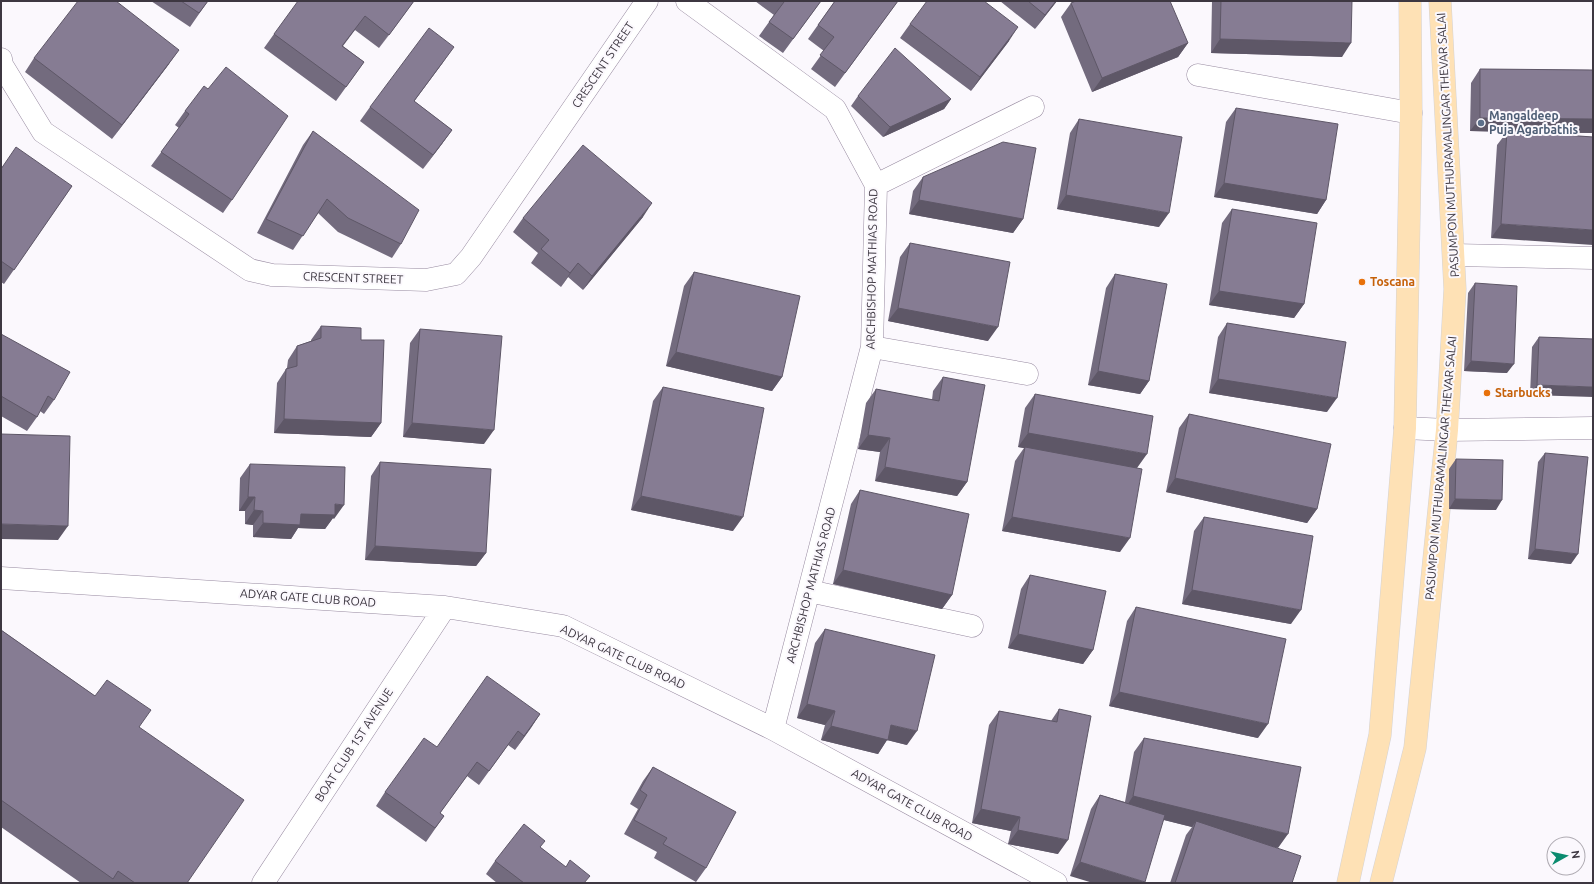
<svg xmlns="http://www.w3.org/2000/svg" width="1594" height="884" font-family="Ubuntu,sans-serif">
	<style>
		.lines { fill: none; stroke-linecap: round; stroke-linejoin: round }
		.minor-casing { stroke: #988ba1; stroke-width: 23 }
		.major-casing { stroke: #d4d3d5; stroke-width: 23 }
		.minor { stroke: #fff; stroke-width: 22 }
		.major { stroke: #fee1b5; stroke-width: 22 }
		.wall { fill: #736b7e }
		.shaded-wall { fill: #5e5767 }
		.building { fill: #867c93; stroke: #5e5767 }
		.service-dot { fill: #5c6f8a; stroke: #fbf8fd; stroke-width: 1.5 }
		.food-dot { fill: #e8710a; stroke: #fbf8fd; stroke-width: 1.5 }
		.labels { text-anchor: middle; stroke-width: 4; stroke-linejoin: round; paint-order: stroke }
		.street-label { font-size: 12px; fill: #3d3741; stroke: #fbf8fd }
		.service-label { font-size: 12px; font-weight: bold; fill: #4e5e75; stroke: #fbf8fd; text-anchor: start }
		.food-label { font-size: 12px; font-weight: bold; fill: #c56008; stroke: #fbf8fd; text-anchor: start }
	</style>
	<rect width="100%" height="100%" fill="#fbf8fd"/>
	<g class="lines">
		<defs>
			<path id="minor" d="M687 1 835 109 876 185 872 347 773 729
				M1 59 2 65 43 132 250 270 272 275 426 280 456 274 471 257 647 1
				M1198 75 1411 113
				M876 185 1033 107
				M1454 255 1593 258
				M872 347 1027 374
				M1405 428 1447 430 1593 428
				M1 578 445 607 563 626 773 729 1056 883
				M809 591 972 626
				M263 883 445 607"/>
			<path id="major" d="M1348 883 1380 735 1405 428 1411 113 1410 1
				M1381 883 1415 748 1447 430 1455 289 1440 1"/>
		</defs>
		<!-- minor casing -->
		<use href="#minor" class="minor-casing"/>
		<!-- major casing -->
		<use href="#major" class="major-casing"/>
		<!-- minor -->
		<use href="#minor" class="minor"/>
		<!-- major -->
		<use href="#major" class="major"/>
	</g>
	<!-- wall -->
	<path class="wall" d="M151 1H208L190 27Z
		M414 1 379 48 355 30 343 46 364 62 336 101 264 48 274 34Z
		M755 1H821L783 53 759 36 774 15Z
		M835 1H898L835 87 811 69 824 51 808 39Z
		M1000 1H1057L1035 29Z
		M1212 1H1352L1342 57 1211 53Z
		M1071 3 1188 43 1178 57 1092 92 1061 17Z
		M910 24 1009 41 971 91 900 38Z
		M34 58 169 64 112 139 25 72Z
		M444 61 414 101 452 130 423 169 360 121 370 107Z
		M1480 69 1593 70V133L1521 132 1593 137 1491 238 1497 145 1507 132 1470 131 1471 83Z
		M208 89 232 200 223 213 151 166 179 128 175 125 185 111Z
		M858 96 951 99 944 109 883 137 851 106Z
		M1236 108 1326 200 1317 214 1214 197 1226 122Z
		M1079 119 1159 227 1057 209 1070 133Z
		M313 131 401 244 392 258 338 232 318 213 293 250 257 233 303 145Z
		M1 169 72 186 4 284 1 282Z
		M923 177 1023 219 1013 233 909 214 913 191Z
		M1232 209 1304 304 1294 318 1209 305 1222 223Z
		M643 217 583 290 568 277 561 287 531 263 538 253 513 232 523 218Z
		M910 243 988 341 888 321 900 257Z
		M694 272 782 377 772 391 666 366 684 286Z
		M1115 274 1149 381 1140 394 1088 385 1106 288Z
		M1475 283 1507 373 1464 371 1468 293Z
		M1227 323 1327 412 1209 393 1218 337Z
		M321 326 361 340 381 423 371 437 274 433 277 383 286 369 287 368 288 360 297 346 311 341V340Z
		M420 329 484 444 403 437 410 343Z
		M1 334 54 400 44 414 40 411 37 417 27 431 1 416Z
		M1539 337 1593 339 1530 395 1532 347Z
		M943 377 967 482 957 496 875 481 880 452 858 449 866 403 876 389 932 400 933 391Z
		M663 387 733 531 631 510 653 401Z
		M1035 394 1137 468 1120 552 1002 531 1015 461 1024 448 1018 447 1025 408Z
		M1189 414 1317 509 1307 523 1166 492 1179 428Z
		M1545 453 1571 564 1528 559 1538 462Z
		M1456 459 1496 510 1449 509V469Z
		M380 462 486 553 476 566 365 560 371 476Z
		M250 464 334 519 333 518 325 529 298 528 291 539 253 537V525L245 524V511H239L240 478Z
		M860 490 952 595 942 609 833 584 851 504Z
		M1204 517 1291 624 1182 604 1194 531Z
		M1030 575 1093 650 1083 664 1008 648 1021 589Z
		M1136 607 1258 738 1109 706 1127 621Z
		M825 629 907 745 887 740 878 754 821 740 825 725 797 718 815 643Z
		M1 630 139 727 187 883H81L1 827Z
		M1059 709 1058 854 1008 844 1011 831 972 823 989 725 999 711 1051 721Z
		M540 714 515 750 508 745 479 785 467 776 440 813 444 816 426 842 376 806 385 792 437 747Z
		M1144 738 1278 848 1271 846 1292 883H1170L1186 835 1192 827 1164 820 1070 876 1091 809 1100 795 1125 802 1134 752Z
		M653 767 706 868 696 882 654 858 657 852 624 834 638 809 630 804 643 781Z
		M540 847 585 883H497L486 874 495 861Z"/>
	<!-- shaded-wall -->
	<path class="shaded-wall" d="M414 1 379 48 389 35Z
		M1056 1H1057L1035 29 1045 15Z
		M1018 27 1009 41 971 91 980 77Z
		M1220 39 1351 43 1342 57 1211 53Z
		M1188 43 1178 57 1092 92 1102 78Z
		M454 47 444 61 404 115 414 101Z
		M179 50 169 64 112 139 122 125Z
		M951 99 944 109 883 137 890 127Z
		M1480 118 1593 119V133L1470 131Z
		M452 130 442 144 423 169 433 155Z
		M1224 183 1326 200 1317 214 1214 197Z
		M1066 195 1169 213 1159 227 1057 209Z
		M919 200 1023 219 1013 233 909 214Z
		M652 203 643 217 583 290 592 276Z
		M1501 224 1593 230V245L1491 238Z
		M578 263 568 277 561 287 570 273Z
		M1219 291 1304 304 1294 318 1209 305Z
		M898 308 998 327 988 341 888 321Z
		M676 352 782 377 772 391 666 366Z
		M1471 361 1514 364 1507 373 1464 371Z
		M1098 371 1149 381 1140 394 1088 385Z
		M1218 379 1337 398 1327 412 1209 393Z
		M1537 385 1593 387V397L1530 395Z
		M284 419 381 423 371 437 274 433Z
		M412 423 494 430 484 444 403 437Z
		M1028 433 1147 454 1137 468 1018 447Z
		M868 435 890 438 880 452 858 449Z
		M885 467 967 482 957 496 875 481Z
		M1175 478 1317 509 1307 523 1166 492Z
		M641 496 743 517 733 531 631 510Z
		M248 497H255L245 511H239Z
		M1455 499 1502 500 1496 510 1449 509Z
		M335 504 344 505 334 519 333 518 325 529 298 528 291 539 253 537 263 523 301 514Z
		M254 510 263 511 253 525 245 524Z
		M1012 517 1130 538 1120 552 1002 531Z
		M1 524 68 526 58 540 1 539Z
		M375 546 486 553 476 566 365 560Z
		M1535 549 1578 554 1571 564 1528 559Z
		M843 570 952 595 942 609 833 584Z
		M1192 590 1301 610 1291 624 1182 604Z
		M1018 634 1093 650 1083 664 1008 648Z
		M1119 692 1268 724 1258 738 1109 706Z
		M807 704 835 711 825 725 797 718Z
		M540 714 531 728 515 750 524 736Z
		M891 725 917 731 907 745 887 740 878 754 821 740 831 726Z
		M1133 796 1288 834 1278 848 1194 827 1196 821 1192 827 1124 810Z
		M981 809 1020 817 1011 831 972 823Z
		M1018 830 1068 840 1058 854 1008 844Z
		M1080 862 1145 882 1144 883H1093L1070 876Z"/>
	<!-- building -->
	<path class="building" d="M78 1H116L179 50 122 125 34 58Z
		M181 1H208L199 13Z
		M298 1H414L389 35 365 16 342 46 364 62 346 87 274 34Z
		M783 1H821L793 39 769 22 784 2Z
		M835 1H898L845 73 820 55 834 37 818 25Z
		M927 1H984L1018 27 980 77 910 24Z
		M1028 1H1056L1045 15Z
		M1076 1H1170L1188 43 1102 78 1071 3Z
		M1221 1H1352L1351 43 1220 39Z
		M429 28 454 47 414 101 452 130 433 155 370 107Z
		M895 48 951 99 890 127 858 96Z
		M226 67 288 116 232 200 161 152 189 114 185 111 204 86 208 89Z
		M1480 69 1593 70V119L1480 118Z
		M1236 108 1338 124 1326 200 1224 183Z
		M1079 119 1182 137 1169 213 1066 195Z
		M313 131 419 210 401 244 348 218 327 199 303 236 266 219Z
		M1507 131 1593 137V230L1501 224Z
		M1003 142 1036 148 1023 219 919 200 923 177Z
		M583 145 652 203 592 276 578 263 570 273 541 249 549 240 523 218Z
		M16 147 72 186 14 270 1 261V169Z
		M1232 209 1317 223 1304 304 1219 291Z
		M910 243 1010 262 998 327 898 308Z
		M694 272 800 296 782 377 676 352Z
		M1115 274 1167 284 1149 381 1098 371Z
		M1475 283 1517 286 1514 364 1471 361Z
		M1227 323 1346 342 1337 398 1218 379Z
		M321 326 361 328V340H384L381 423 284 419 286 369 297 366V346L321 338Z
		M420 329 502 336 494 430 412 423Z
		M1 334 70 372 54 400 48 396 37 417 1 396Z
		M1539 337 1593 339V387L1537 385Z
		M943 377 985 385 967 482 885 467 890 438 868 435 876 389 939 401Z
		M663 387 764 408 743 517 641 496Z
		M1035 394 1153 416 1147 454 1028 433Z
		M1189 414 1331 444 1317 509 1175 478Z
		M1 434 70 436 68 526 1 524Z
		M1025 447 1142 469 1130 538 1012 517Z
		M1545 453 1588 457 1578 554 1535 549Z
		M1456 459 1503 460 1502 500 1455 499Z
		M380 462 491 469 486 553 375 546Z
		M250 464 345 467 344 505 335 504V515L301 514 300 525 263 523V511L254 510 255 497H248Z
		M860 490 969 514 952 595 843 570Z
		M1204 517 1313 536 1301 610 1192 590Z
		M1030 575 1106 591 1093 650 1018 634Z
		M1136 607 1286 639 1268 724 1119 692Z
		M825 629 935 655 917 731 891 725 888 740 831 726 835 711 807 704Z
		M1 630 95 696 107 680 151 710 139 727 244 800 187 883H135L118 871 113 879 1 800Z
		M487 676 540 714 524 736 518 731 489 771 477 762 440 813 444 816 435 828 385 792 424 738 437 747Z
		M1059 709 1091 716 1068 840 1018 830 1020 817 981 809 999 711 1057 722Z
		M1144 738 1301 767 1288 834 1133 796Z
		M653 767 736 812 706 868 663 844 667 838 634 820 647 795 640 790Z
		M1100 795 1165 815 1145 882 1080 862Z
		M1196 821 1301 856 1292 883H1175Z
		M524 824 545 841 540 847 566 867 570 860 590 876 584 883H524L495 861Z"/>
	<!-- markers -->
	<circle class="service-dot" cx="1481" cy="123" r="4"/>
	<g class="food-dot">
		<circle cx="1362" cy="282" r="4"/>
		<circle cx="1487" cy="393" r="4"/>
	</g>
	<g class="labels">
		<!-- street labels -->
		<g class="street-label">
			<text transform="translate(603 65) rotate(-56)" y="4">CRESCENT STREET</text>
			<text transform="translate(1448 145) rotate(-93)" y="4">PASUMPON MUTHURAMALINGAR THEVAR SALAI</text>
			<text transform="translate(872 269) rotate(-89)" y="4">ARCHBISHOP MATHIAS ROAD</text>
			<text transform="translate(353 278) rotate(2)" y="4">CRESCENT STREET</text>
			<text transform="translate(1441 468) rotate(-85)" y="4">PASUMPON MUTHURAMALINGAR THEVAR SALAI</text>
			<text transform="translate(811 585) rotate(-75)" y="4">ARCHBISHOP MATHIAS ROAD</text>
			<text transform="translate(308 598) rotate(4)" y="4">ADYAR GATE CLUB ROAD</text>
			<text transform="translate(623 657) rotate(25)" y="4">ADYAR GATE CLUB ROAD</text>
			<text transform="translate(354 745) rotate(-57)" y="4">BOAT CLUB 1ST AVENUE</text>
			<text transform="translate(912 805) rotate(29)" y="4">ADYAR GATE CLUB ROAD</text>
		</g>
		<!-- service labels -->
		<g class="service-label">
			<text x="1489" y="120">Mangaldeep<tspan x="1489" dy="14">Puja Agarbathis</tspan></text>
		</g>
		<!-- food labels -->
		<g class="food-label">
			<text x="1370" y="286">Toscana</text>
			<text x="1495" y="397">Starbucks</text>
		</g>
	</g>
	<!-- border -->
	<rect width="1594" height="884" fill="none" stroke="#3d3741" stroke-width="4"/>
	<!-- north arrow -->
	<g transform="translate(1566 856) rotate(82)"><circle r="19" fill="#fbf8fd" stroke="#afabb2"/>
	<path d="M0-3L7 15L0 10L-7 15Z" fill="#0b8b6f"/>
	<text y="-6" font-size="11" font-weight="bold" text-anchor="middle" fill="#3d3741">N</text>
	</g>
</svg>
